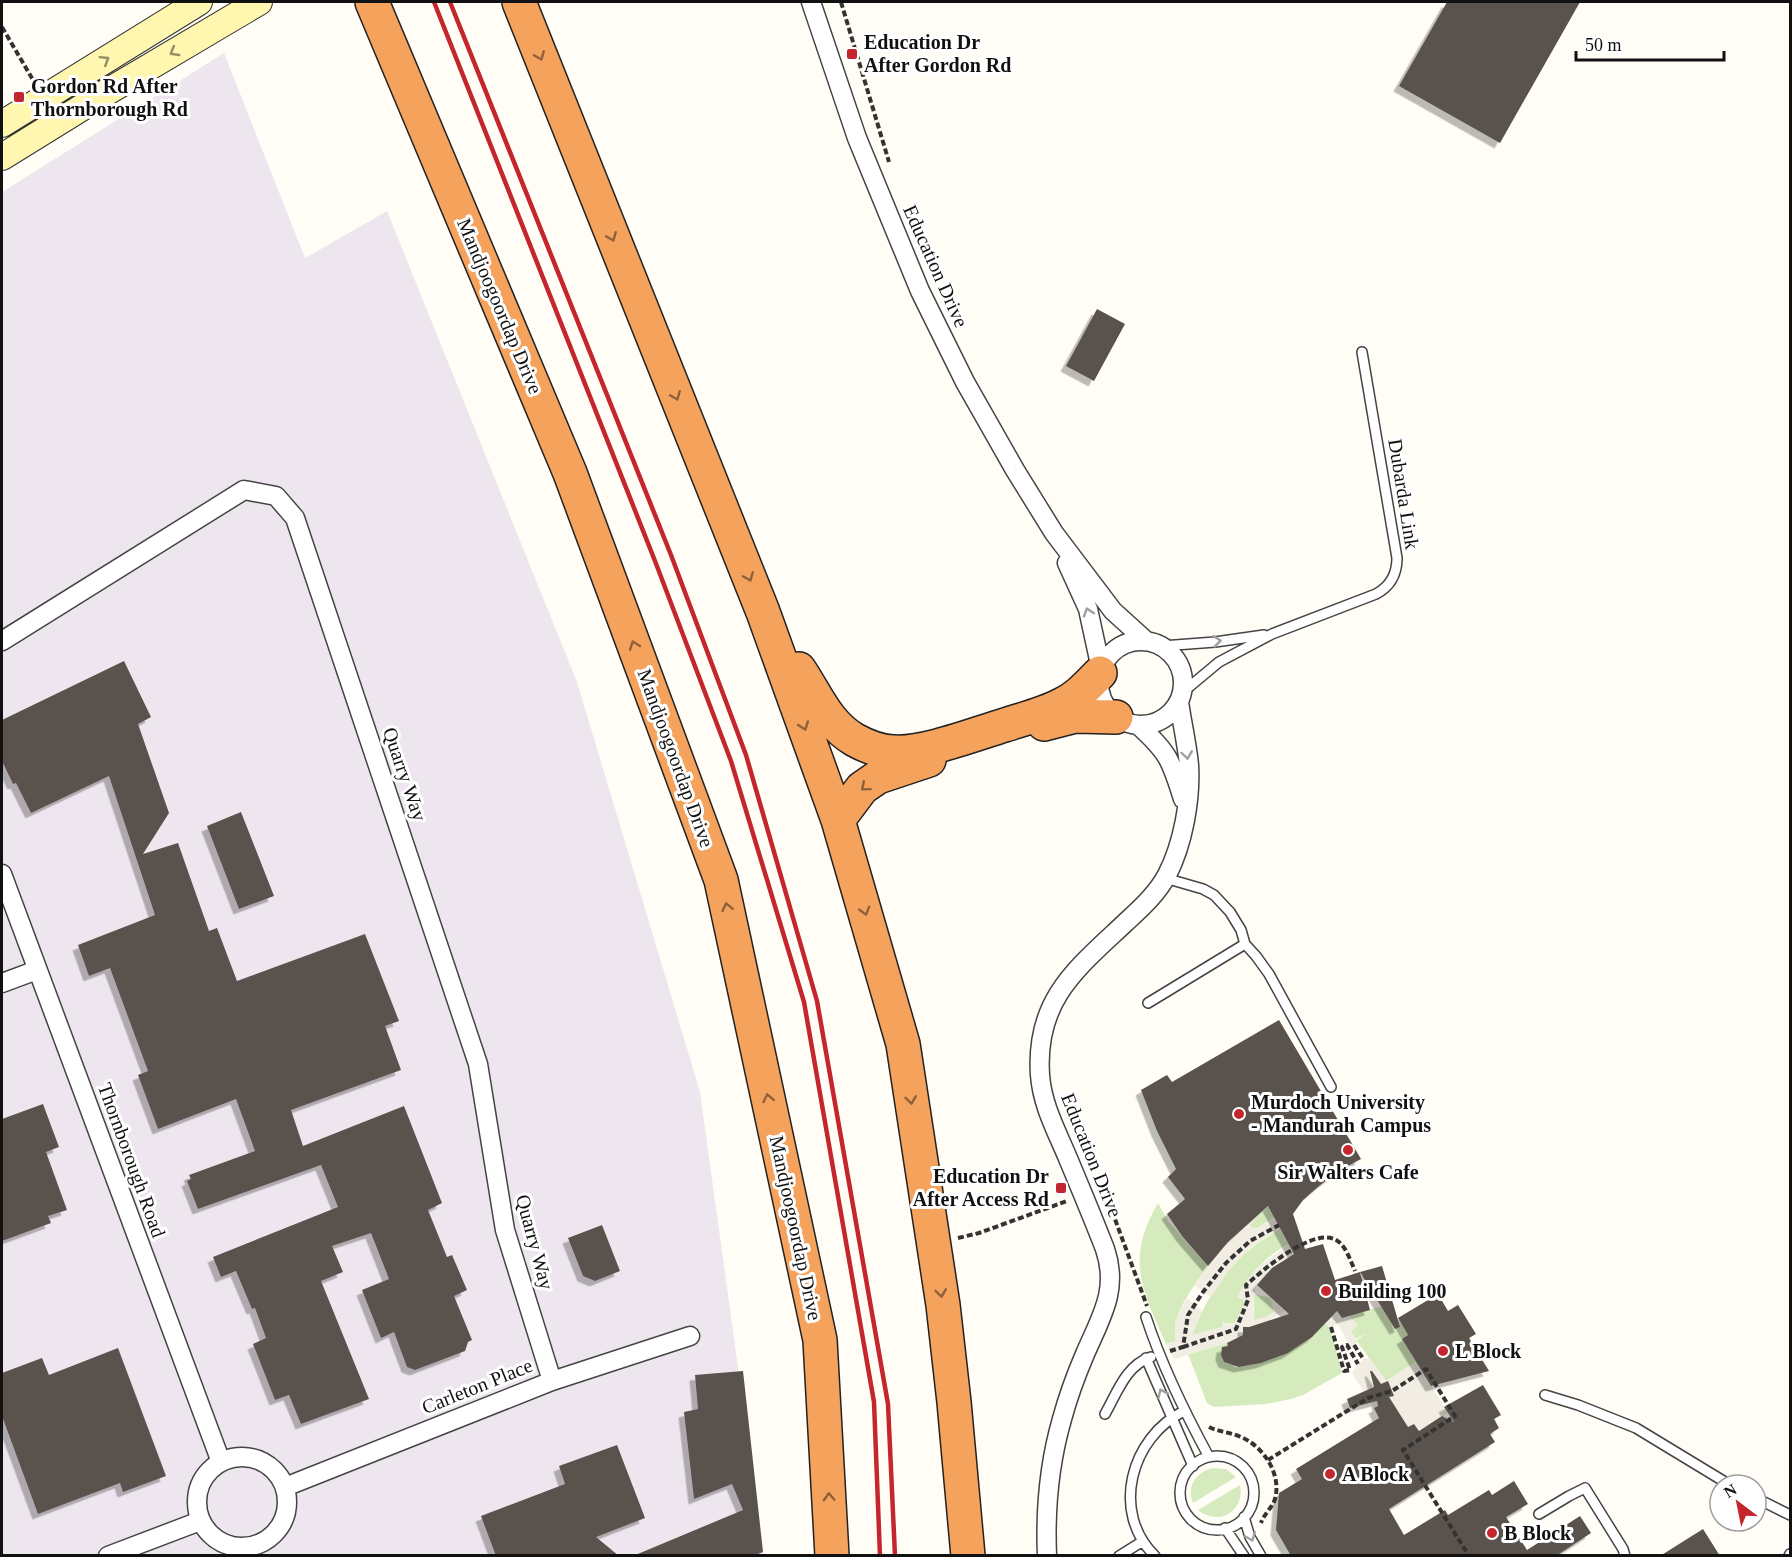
<svg xmlns="http://www.w3.org/2000/svg" width="1792" height="1557" font-family="'Times New Roman',serif">
	<style>
		.industrial { fill: #eee6ef }
		.green { fill: #d5ebbd }
		.plaza { fill: #f1ede2 }
		.building { fill: #5a524d; filter: url(#shadow) }
		.lines { fill: none; stroke-linecap: round; stroke-linejoin: round }
		.lane-casing { stroke: #444; stroke-width: 12 }
		.street-casing { stroke: #444; stroke-width: 21 }
		.secondary-casing { stroke: #333; stroke-width: 28 }
		.highway-casing { stroke: #222; stroke-width: 36 }
		.path { stroke: #333; stroke-width: 4; stroke-dasharray: 6 3; stroke-linecap: butt }
		.lane { stroke: #fff; stroke-width: 9 }
		.street { stroke: #fff; stroke-width: 18 }
		.secondary { stroke: #fff6b0; stroke-width: 26 }
		.highway { stroke: #f5a25d; stroke-width: 33 }
		.rail { stroke: #c4262e; stroke-width: 4.5 }
		.oneway { stroke: #948f68 }
		.oneway2 { stroke: #8e613b }
		.oneway3 { stroke: #a0a0a0 }
		.poi-dot { fill: #c4262e; stroke: #fff; stroke-width: 2 }
		.labels { text-anchor: middle; stroke-width: 6; stroke-linejoin: round; paint-order: stroke }
		.poi-label { font-size: 20px; font-weight: bold; fill: #111; stroke: #fff; text-anchor: start }
		.street-label { font-size: 20px; fill: #111; stroke: #fff }
	</style>
	<defs>
		<filter id="shadow"><feDropShadow dx="-5.5" dy="5.5" stdDeviation="0" flood-color="#0004"/></filter>
	</defs>
	<rect width="100%" height="100%" fill="#fffdf5"/>
	<!-- industrial -->
	<path class="industrial" d="M224 53 305 258 387 211 577 682 700 1092 764 1555 2 1556V192Z"/>
	<!-- green -->
	<path class="green" d="M1158 1203 1168 1221 1208 1266C1193 1288 1171 1313 1176 1341L1166 1344C1142 1289 1125 1260 1158 1203Z
		M1269 1206 1280 1214 1257 1228H1253L1249 1225Z
		M1280 1229 1289 1244C1266 1256 1249 1274 1238 1297L1246 1301 1235 1323 1226 1324 1223 1327 1192 1335C1204 1303 1225 1268 1253 1247 1261 1240 1271 1235 1280 1229Z
		M1254 1294 1271 1298 1274 1312 1266 1317 1254 1320Z
		M1393 1303 1397 1318 1408 1335 1402 1339 1416 1362 1386 1381 1356 1340 1367 1333 1355 1339 1351 1332 1354 1321 1349 1316Z
		M1325 1323 1330 1327 1342 1373 1303 1395 1291 1399 1266 1404 1214 1407 1207 1403 1188 1354 1227 1343 1228 1346 1222 1347C1220 1357 1222 1365 1233 1364L1234 1368C1276 1360 1296 1354 1325 1323Z
		M1213 1468 1226 1469 1236 1477 1193 1503C1186 1486 1196 1472 1213 1468Z
		M1240 1485C1245 1511 1219 1527 1198 1510Z"/>
	<!-- plaza -->
	<path class="plaza" d="M1280 1214V1229L1252 1247 1242 1256 1227 1273 1211 1297 1195 1286 1208 1266 1228 1242 1249 1225 1253 1228H1257Z
		M1289 1244 1294 1254 1279 1263 1280 1266 1272 1273 1269 1270 1256 1285 1253 1306 1254 1320 1266 1317 1274 1312 1271 1298 1285 1311 1267 1321 1243 1328V1335L1227 1343 1174 1359 1166 1344 1176 1341 1175 1322 1187 1298 1202 1311 1192 1335 1222 1327 1223 1321 1228 1325 1235 1323 1246 1301 1238 1297 1248 1279 1261 1265Z
		M1334 1306 1341 1318 1349 1316 1358 1325 1351 1332 1358 1342 1350 1347 1338 1324 1331 1327H1328L1325 1323Z
		M1369 1357 1386 1381 1416 1362 1448 1413 1419 1431 1414 1424 1408 1427 1390 1399 1374 1408 1352 1373 1358 1364Z"/>
	<!-- building -->
	<path class="building" d="M1447 2H1580L1500 143 1399 86Z
		M1097 309 1125 324 1094 381 1066 366Z
		M124 661 151 717 138 724 169 813 143 854 178 843 209 931 217 928 237 981 365 934 399 1021 385 1026 401 1070 291 1110 303 1146 404 1106 442 1203 428 1210 447 1257 452 1255 467 1290 454 1296 472 1340 468 1342 465 1351 415 1370 407 1367 394 1332 381 1338 362 1290 389 1279 371 1233 332 1246 343 1272 321 1281 369 1399 301 1424 289 1395 275 1400 253 1344 266 1338 255 1308 252 1309 236 1271 221 1277 213 1257 338 1207 321 1165 198 1209 187 1181 191 1179 189 1175 255 1151 236 1099 158 1129 138 1075 148 1071 110 968 89 976 78 945 155 915 109 776 31 813 16 783 13 784 2 761V720Z
		M241 812 274 896 239 909 207 826Z
		M1279 1020 1361 1159 1337 1172 1319 1186 1303 1200 1293 1214 1305 1249 1323 1244 1335 1280 1360 1272 1370 1310 1342 1318 1337 1311 1312 1337 1288 1353 1261 1363 1239 1367 1224 1362 1221 1355 1222 1347 1228 1346 1227 1343 1243 1335V1327H1249L1289 1314 1257 1285 1272 1268 1294 1254 1268 1206 1228 1242 1208 1266 1182 1236 1167 1214 1185 1199 1168 1177 1176 1169 1157 1131 1141 1090 1167 1075 1172 1082Z
		M43 1104 59 1147 46 1152 67 1210 48 1216 51 1223 2 1241V1119Z
		M602 1225 620 1271 595 1281 583 1276 568 1238Z
		M1382 1266 1400 1327 1395 1329 1360 1272Z
		M1438 1294 1448 1311 1458 1305 1476 1334 1469 1338 1489 1371 1431 1386 1402 1339 1408 1335 1398 1318Z
		M118 1348 166 1476 123 1492 120 1483 38 1514 2 1416V1373L42 1358 49 1375Z
		M743 1371 763 1552 753 1556H633L743 1510 732 1484 694 1499 684 1412 698 1409 695 1375Z
		M1370 1371H1372L1381 1384 1388 1381 1394 1396 1389 1397 1408 1427 1414 1424 1419 1431 1442 1416 1454 1422 1444 1407 1483 1385 1501 1415 1494 1419 1499 1428 1490 1434 1495 1442 1389 1509 1404 1535 1445 1510 1448 1515 1489 1490 1492 1495 1514 1481 1528 1504 1506 1517 1527 1550 1580 1516 1591 1533 1556 1556H1291L1276 1530 1279 1493 1302 1479 1296 1469 1379 1418 1374 1408 1378 1406 1377 1401 1350 1408 1347 1399 1374 1387Z
		M617 1445 645 1518 596 1537 619 1556H496L481 1516 565 1484 559 1466Z
		M1703 1529 1720 1556H1660Z"/>
	<g class="lines">
		<defs>
			<path id="lane" d="M1162 646 1215 642 1264 635
				M1183 692 1219 662 1272 634 1376 594C1391 586 1397 574 1397 558L1362 352
				M1165 878 1203 889 1214 895 1230 912 1241 930 1245 944 1256 956 1269 974 1331 1087
				M1148 1003 1245 944
				M1146 1317C1162 1366 1184 1411 1209 1457
				M1146 1358 1193 1466
				M1545 1395 1578 1405 1636 1428 1730 1485
				M1105 1414C1117 1393 1126 1365 1151 1357
				M1180 1493a37 37 0 1 1 74 0a37 37 0 1 1-74 0Z
				M1756 1498 1790 1515
				M1539 1514 1569 1496 1585 1488 1623 1549 1625 1556
				M1244 1517 1250 1537 1261 1556
				M1225 1528 1244 1556
				M1119 1556 1143 1541
				M1155 1556C1110 1512 1131 1437 1184 1411
				M1789 1556 1790 1554"/>
			<path id="street" d="M811 2 857 138 920 291 965 382 1015 470 1054 533 1113 611 1145 640
				M1067 563 1088 609 1101 669
				M1099 683a42 42 0 1 1 84 0a42 42 0 1 1-84 0Z
				M2 641 244 490 276 496 295 518 478 1064 505 1230 552 1381
				M1138 725C1168 752 1171 760 1183 799
				M2 874 221 1462
				M2 983 37 970
				M197 1502a45 45 0 1 1 90 0a45 45 0 1 1-90 0Z
				M285 1487 552 1381 690 1336
				M108 1556 200 1521
				M1047 1556C1045 1509 1049 1464 1062 1419 1068 1397 1076 1375 1085 1354 1101 1317 1119 1290 1105 1249 1093 1218 1080 1187 1067 1156 1056 1130 1042 1104 1040 1075 1035 1000 1076 969 1125 923 1140 909 1157 894 1167 875 1183 844 1191 800 1189 765 1187 744 1182 723 1179 702"/>
			<path id="secondary" d="M2 124 199 2
				M2 157 107 92 259 2"/>
			<path id="highway" d="M372 2 570 473 721 880 820 1340 832 1556
				M519 2 763 612 838 820 903 1044 943 1305 954 1402 968 1556
				M799 669C816 694 827 724 855 740 866 746 881 752 894 752 924 754 975 734 1005 725 1023 719 1044 714 1061 705 1077 698 1088 685 1100 673
				M1044 724 1075 716 1116 717
				M838 820 862 788 878 777 929 760"/>
		</defs>
		<!-- lane casing -->
		<use href="#lane" class="lane-casing"/>
		<!-- street casing -->
		<use href="#street" class="street-casing"/>
		<!-- secondary casing -->
		<use href="#secondary" class="secondary-casing"/>
		<!-- highway casing -->
		<use href="#highway" class="highway-casing"/>
		<!-- path -->
		<path class="path" d="M841 2 889 162
			M2 27 33 80
			M1112 1211 1147 1306
			M958 1238 979 1233 1067 1201
			M1331 1327 1344 1371 1350 1370 1342 1347 1347 1345 1358 1364
			M1354 1345 1364 1360
			M1183 1347 1236 1329 1248 1300 1246 1285C1263 1270 1317 1223 1339 1242 1347 1249 1351 1262 1355 1271
			M1170 1351 1183 1347 1188 1315 1203 1292 1226 1263 1250 1241 1279 1225
			M1209 1427C1219 1432 1230 1432 1241 1437 1263 1446 1282 1474 1275 1499 1272 1508 1264 1514 1261 1523
			M1268 1460 1368 1398 1392 1391 1426 1369 1455 1416 1403 1450 1469 1556"/>
		<!-- lane -->
		<use href="#lane" class="lane"/>
		<!-- street -->
		<use href="#street" class="street"/>
		<!-- secondary -->
		<use href="#secondary" class="secondary"/>
		<!-- highway -->
		<use href="#highway" class="highway"/>
		<!-- rail -->
		<path class="rail" d="M434 2 655 561 731 761 804 1002 874 1402 880 1556
			M450 2 671 555 746 755 817 1001 888 1404 895 1556"/>
	</g>
	<!-- one-way arrows -->
	<defs><path id="oneway-chevron" d="M-2-3.5L2.5 0L-2 3.5" fill="none" stroke-width="1.6" stroke-linecap="round" stroke-linejoin="round" transform="scale(1.5)"/></defs>
	<g class="oneway">
		<use href="#oneway-chevron" transform="translate(174 52) rotate(149)"/>
		<use href="#oneway-chevron" transform="translate(105 60) rotate(-32)"/>
	</g>
	<g class="oneway2">
		<use href="#oneway-chevron" transform="translate(540 56) rotate(68)"/>
		<use href="#oneway-chevron" transform="translate(612 237) rotate(68)"/>
		<use href="#oneway-chevron" transform="translate(676 396) rotate(68)"/>
		<use href="#oneway-chevron" transform="translate(749 577) rotate(68)"/>
		<use href="#oneway-chevron" transform="translate(634 645) rotate(-110)"/>
		<use href="#oneway-chevron" transform="translate(804 726) rotate(70)"/>
		<use href="#oneway-chevron" transform="translate(865 787) rotate(140)"/>
		<use href="#oneway-chevron" transform="translate(727 907) rotate(-102)"/>
		<use href="#oneway-chevron" transform="translate(865 911) rotate(74)"/>
		<use href="#oneway-chevron" transform="translate(768 1098) rotate(-102)"/>
		<use href="#oneway-chevron" transform="translate(911 1100) rotate(82)"/>
		<use href="#oneway-chevron" transform="translate(941 1293) rotate(82)"/>
		<use href="#oneway-chevron" transform="translate(829 1497) rotate(-93)"/>
	</g>
	<g class="oneway3">
		<use href="#oneway-chevron" transform="translate(1088 612) rotate(-108)"/>
		<use href="#oneway-chevron" transform="translate(1217 641) rotate(-7)"/>
		<use href="#oneway-chevron" transform="translate(1187 755) rotate(82)"/>
		<use href="#oneway-chevron" transform="translate(1162 1393) rotate(-114)"/>
		<use href="#oneway-chevron" transform="translate(1251 1537) rotate(68)"/>
	</g>
	<!-- markers -->
	<g class="poi-dot">
		<rect x="846" y="48" width="12" height="12" rx="3"/>
		<rect x="13" y="91" width="12" height="12" rx="3"/>
		<circle cx="1239" cy="1114" r="6"/>
		<circle cx="1348" cy="1150" r="6"/>
		<rect x="1055" y="1182" width="12" height="12" rx="3"/>
		<circle cx="1326" cy="1291" r="6"/>
		<circle cx="1443" cy="1351" r="6"/>
		<circle cx="1330" cy="1474" r="6"/>
		<circle cx="1492" cy="1533" r="6"/>
	</g>
	<g class="labels">
		<!-- poi labels -->
		<g class="poi-label">
			<text x="864" y="49">Education Dr<tspan x="864" dy="23">After Gordon Rd</tspan></text>
			<text x="31" y="93">Gordon Rd After<tspan x="31" dy="23">Thornborough Rd</tspan></text>
			<text x="1251" y="1109">Murdoch University<tspan x="1251" dy="23">- Mandurah Campus</tspan></text>
			<text x="1348" y="1179" text-anchor="middle">Sir Walters Cafe</text>
			<text x="1049" y="1183" text-anchor="end">Education Dr<tspan x="1049" dy="23">After Access Rd</tspan></text>
			<text x="1338" y="1298">Building 100</text>
			<text x="1455" y="1358">L Block</text>
			<text x="1342" y="1481">A Block</text>
			<text x="1504" y="1540">B Block</text>
		</g>
		<!-- street labels -->
		<g class="street-label">
			<text transform="translate(936 266) rotate(66)" y="7">Education Drive</text>
			<text transform="translate(500 306) rotate(67)" y="7">Mandjoogoordap Drive</text>
			<text transform="translate(1404 494) rotate(81)" y="7">Dubarda Link</text>
			<text transform="translate(676 758) rotate(70)" y="7">Mandjoogoordap Drive</text>
			<text transform="translate(405 774) rotate(71)" y="7">Quarry Way</text>
			<text transform="translate(1092 1155) rotate(68)" y="7">Education Drive</text>
			<text transform="translate(132 1160) rotate(70)" y="7">Thornborough Road</text>
			<text transform="translate(796 1228) rotate(78)" y="7">Mandjoogoordap Drive</text>
			<text transform="translate(535 1242) rotate(75)" y="7">Quarry Way</text>
			<text transform="translate(477 1386) rotate(-22)" y="7">Carleton Place</text>
		</g>
	</g>
	<!-- border -->
	<rect width="1792" height="1557" fill="none" stroke="#111111" stroke-width="6"/>
	<!-- north arrow -->
	<g transform="translate(1738 1503) rotate(328)"><circle r="28" fill="#ffffff" stroke="#a0a0a0" stroke-width="1.5"/>
	<path d="M0-4.5L10 22L0 15L-10 22Z" fill="#c4262e"/>
	<text y="-9" font-size="16" font-weight="bold" text-anchor="middle" fill="#111111">N</text>
	</g>
	<!-- scale -->
	<path d="M1576 51v9h148v-9" fill="none" stroke="#111111" stroke-width="3"/>
	<text x="1585" y="51" font-size="18" fill="#111111" stroke="#ffffff" stroke-width="4.5" paint-order="stroke">50 m</text>
</svg>
